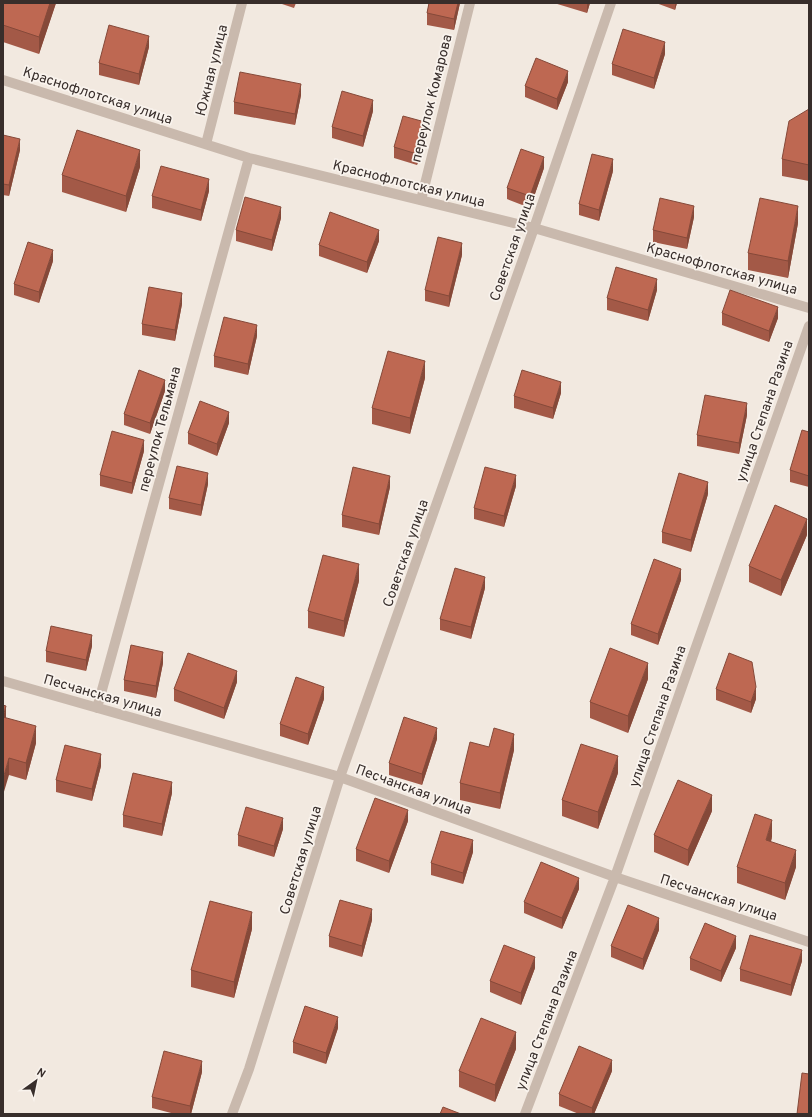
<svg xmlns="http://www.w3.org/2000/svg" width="812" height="1117" font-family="Overpass,sans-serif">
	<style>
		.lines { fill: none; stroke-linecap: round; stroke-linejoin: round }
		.lane { stroke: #c9b9ad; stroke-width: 10 }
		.street { stroke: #c9b9ad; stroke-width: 10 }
		.wall { fill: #a35947 }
		.shaded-wall { fill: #854939 }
		.building { fill: #be6852; stroke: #854939 }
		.labels { text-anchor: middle; stroke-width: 3.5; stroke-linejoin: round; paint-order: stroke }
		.street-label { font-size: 14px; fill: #382e2b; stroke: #f9f3ed }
	</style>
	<rect width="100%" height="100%" fill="#f2e9e0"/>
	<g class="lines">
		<!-- lane -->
		<path class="lane" d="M421 200 470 3"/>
		<!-- street -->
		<path class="street" d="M3 80 249 158 534 228 809 308
			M206 144 242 3
			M3 681 340 777 615 877 809 942
			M97 708 249 158
			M232 1114 249 1069 340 777 534 228 611 3
			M525 1114 615 877 809 326"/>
	</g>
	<!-- wall -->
	<path class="wall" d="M3 3H56L39 54 3 42Z
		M279 3H296L294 8Z
		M429 3H460L454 30 427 25V13Z
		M554 3H590L587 13Z
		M656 3H677L675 10Z
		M149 47 139 85 99 75V63Z
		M665 54 654 89 612 75V64Z
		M568 82 557 110 525 97V86Z
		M301 95 295 125 234 114V102Z
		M809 109V181L782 176V159Z
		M373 111 363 147 332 138V127Z
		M425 134 417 165 394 158V147Z
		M3 135 20 150 9 196 3 195Z
		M140 167 126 212 62 192V175Z
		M544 168 530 208 507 199V188Z
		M613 171 599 221 579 215V204Z
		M209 191 201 221 152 208V196Z
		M694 217 687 249 653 242V230Z
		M281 218 272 251 236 241V230Z
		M798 223 788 278 748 270V253Z
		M379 241 367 273 319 256V245Z
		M462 255 449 307 425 301V290Z
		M53 261 39 303 14 295V284Z
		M657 290 648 321 607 310V298Z
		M182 304 175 341 142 335V324Z
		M722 313 778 318 769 342 722 325Z
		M257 336 248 375 214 367V356Z
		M425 378 410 434 372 424V408Z
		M165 391 150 434 124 425V414Z
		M561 393 553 419 514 408V396Z
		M747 415 739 454 697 446V435Z
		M229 423 217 456 188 444V433Z
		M809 432V487L790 482V470Z
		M144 451 132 494 100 486V475Z
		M208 484 201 516 169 509V498Z
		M516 486 504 527 474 519V508Z
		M390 487 379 535 342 527V515Z
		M708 494 691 552 662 543V532Z
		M807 535 781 596 749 582V566Z
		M681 580 658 645 631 635V624Z
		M359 581 344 637 308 628V611Z
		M485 588 471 639 440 630V619Z
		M92 646 86 671 46 662V651Z
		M163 663 156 698 124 691V680Z
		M648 679 628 733 590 718V702Z
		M237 682 224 719 174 701V689Z
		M716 689 756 699 751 713 716 700Z
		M324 699 308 745 280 736V724Z
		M6 718 36 743 26 780 9 775Z
		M437 739 422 785 389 775V763Z
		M489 747 514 750 500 809 460 800V783Z
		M101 766 92 801 56 792V780Z
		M618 773 598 829 562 816V800Z
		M172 793 162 836 123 827V815Z
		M712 811 688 866 654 852V835Z
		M408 821 389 873 356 861V849Z
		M283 829 274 857 238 846V835Z
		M772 837 771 842 796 867 785 900 737 883V867Z
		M473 852 463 884 431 875V863Z
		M579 889 562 929 524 913V902Z
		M372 920 362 957 329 947V936Z
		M252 929 234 998 191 987V970Z
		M659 930 643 970 611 957V946Z
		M736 948 721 982 690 970V958Z
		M802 961 791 996 740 981V969Z
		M535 968 521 1005 490 992V981Z
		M338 1028 326 1064 293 1053V1042Z
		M516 1049 495 1102 459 1087V1071Z
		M612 1071 594 1114H579L559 1106V1094Z
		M202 1072 191 1114H175L152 1108V1097Z"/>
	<!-- shaded-wall -->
	<path class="shaded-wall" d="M50 3H56L39 54V37Z
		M458 3H460L454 30V19Z
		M587 3H590L587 13Z
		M675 3H677L675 10Z
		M149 36V47L139 85V74Z
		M665 42V54L654 89V78Z
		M568 71V82L557 110V99Z
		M301 84V95L295 125V114Z
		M373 100V111L363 147V136Z
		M425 122V134L417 165V154Z
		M20 139V150L9 196V185Z
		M140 150V167L126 212V196Z
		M544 157V168L530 208V196Z
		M613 159V171L599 221V210Z
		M209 179V191L201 221V210Z
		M694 206V217L687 249V238Z
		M798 206V223L788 278V261Z
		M281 207V218L272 251V240Z
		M379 230V241L367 273V262Z
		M462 243V255L449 307V296Z
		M53 250V261L39 303V292Z
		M657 279V290L648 321V310Z
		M182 293V304L175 341V330Z
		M778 307V318L769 342V331Z
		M257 325V336L248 375V364Z
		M425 361V378L410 434V418Z
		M165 380V391L150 434V423Z
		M561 382V393L553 419V408Z
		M747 403V415L739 454V443Z
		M229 412V423L217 456V444Z
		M144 440V451L132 494V483Z
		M208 473V484L201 516V505Z
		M516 475V486L504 527V516Z
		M390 476V487L379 535V524Z
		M708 482V494L691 552V540Z
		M807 519V535L781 596V580Z
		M359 564V581L344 637V621Z
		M681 569V580L658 645V634Z
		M485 577V588L471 639V627Z
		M92 635V646L86 671V660Z
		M163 652V663L156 698V686Z
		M648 663V679L628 733V716Z
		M237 671V682L224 719V708Z
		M324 687V699L308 745V734Z
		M756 687V699L751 713V702Z
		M6 706V723L3 717Z
		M36 726V743L26 780V763Z
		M437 728V739L422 785V774Z
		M514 734V750L500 809V793Z
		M101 754V766L92 801V789Z
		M618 756V773L598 829V812Z
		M9 758V775L3 795V779Z
		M172 782V793L162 836V824Z
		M712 795V811L688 866V850Z
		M408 810V821L389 873V861Z
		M283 818V829L274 857V846Z
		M772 820V837L766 857V840Z
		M473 840V852L463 884V873Z
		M796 850V867L785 900V883Z
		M579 878V889L562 929V918Z
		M372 909V920L362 957V946Z
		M252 912V929L234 998V982Z
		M659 918V930L643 970V959Z
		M736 936V948L721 982V971Z
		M802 950V961L791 996V985Z
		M535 957V968L521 1005V993Z
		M338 1017V1028L326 1064V1053Z
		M516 1032V1049L495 1102V1085Z
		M612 1060V1071L594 1114H592V1108Z
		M202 1061V1072L191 1114H190V1106Z"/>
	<!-- building -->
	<path class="building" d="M3 3H50L39 37 3 25Z
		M429 3H458L454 19 427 13Z
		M109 25 149 36 139 74 99 63Z
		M623 29 665 42 654 78 612 64Z
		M536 58 568 71 557 99 525 86Z
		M240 72 301 84 295 114 234 102Z
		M342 91 373 100 363 136 332 127Z
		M809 109V165L782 159 789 121Z
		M403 116 425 122 417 154 394 147Z
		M77 130 140 150 126 196 62 175Z
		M3 135 20 139 9 185 3 184Z
		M521 149 544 157 530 196 507 188Z
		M592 154 613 159 599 210 579 204Z
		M161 166 209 179 201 210 152 196Z
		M245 197 281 207 272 240 236 230Z
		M660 198 694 206 687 238 653 230Z
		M760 198 798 206 788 261 748 253Z
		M330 212 379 230 367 262 319 245Z
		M438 237 462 243 449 296 425 290Z
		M28 242 53 250 39 292 14 284Z
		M616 267 657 279 648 310 607 298Z
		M149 287 182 293 175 330 142 324Z
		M730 290 778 307 769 331 722 313Z
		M224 317 257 325 248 364 214 356Z
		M388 351 425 361 410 418 372 408Z
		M139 370 165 380 150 423 124 414Z
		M522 370 561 382 553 408 514 396Z
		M705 395 747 403 739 443 697 435Z
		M200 401 229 412 217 444 188 433Z
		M802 430 809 432V476L790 470Z
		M112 431 144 440 132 483 100 475Z
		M177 466 208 473 201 505 169 498Z
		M353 467 390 476 379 524 342 515Z
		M485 467 516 475 504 516 474 508Z
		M679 473 708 482 691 540 662 532Z
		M775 505 807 519 781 580 749 566Z
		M323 555 359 564 344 621 308 611Z
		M654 559 681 569 658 634 631 624Z
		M455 568 485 577 471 627 440 619Z
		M51 626 92 635 86 660 46 651Z
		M131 645 163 652 156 686 124 680Z
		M610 648 648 663 628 716 590 702Z
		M188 653 237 671 224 708 174 689Z
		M729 653 752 662 756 687 751 702 716 689Z
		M296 677 324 687 308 734 280 724Z
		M3 705 6 706 3 717Z
		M3 717 36 726 26 763 9 758 3 779Z
		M404 717 437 728 422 774 389 763Z
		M494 728 514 734 500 793 460 783 470 742 489 747Z
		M581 744 618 756 598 812 562 800Z
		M65 745 101 754 92 789 56 780Z
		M133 773 172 782 162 824 123 815Z
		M678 780 712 795 688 850 654 835Z
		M375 798 408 810 389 861 356 849Z
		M246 807 283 818 274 846 238 835Z
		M755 814 772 820 766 840 796 850 785 883 737 867Z
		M441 831 473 840 463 873 431 863Z
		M541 862 579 878 562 918 524 902Z
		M340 900 372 909 362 946 329 936Z
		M210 901 252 912 234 982 191 970Z
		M628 905 659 918 643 959 611 946Z
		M705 923 736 936 721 971 690 958Z
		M750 935 802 950 791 985 740 969Z
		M504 945 535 957 521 993 490 981Z
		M305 1006 338 1017 326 1053 293 1042Z
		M481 1018 516 1032 495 1085 459 1071Z
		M579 1046 612 1060 592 1108 559 1094Z
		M164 1051 202 1061 190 1106 152 1097Z
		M802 1073 809 1074V1114H797Z
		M443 1107 461 1114H440Z"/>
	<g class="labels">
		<!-- street labels -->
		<g class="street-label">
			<text transform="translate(211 70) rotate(-76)" y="5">Южная улица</text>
			<text transform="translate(98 95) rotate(18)" y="5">Краснофлотская улица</text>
			<text transform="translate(431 98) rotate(-76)" y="5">переулок Комарова</text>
			<text transform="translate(409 183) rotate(14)" y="5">Краснофлотская улица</text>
			<text transform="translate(512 247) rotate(-71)" y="5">Советская улица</text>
			<text transform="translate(722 268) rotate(16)" y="5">Краснофлотская улица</text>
			<text transform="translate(764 411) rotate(-71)" y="5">улица Степана Разина</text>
			<text transform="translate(159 429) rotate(-75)" y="5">переулок Тельмана</text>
			<text transform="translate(405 553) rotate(-71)" y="5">Советская улица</text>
			<text transform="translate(103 695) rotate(16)" y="5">Песчанская улица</text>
			<text transform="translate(657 716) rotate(-71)" y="5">улица Степана Разина</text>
			<text transform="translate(414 789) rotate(20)" y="5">Песчанская улица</text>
			<text transform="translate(300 860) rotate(-73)" y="5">Советская улица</text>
			<text transform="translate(719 897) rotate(18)" y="5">Песчанская улица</text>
			<text transform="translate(546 1020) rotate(-69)" y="5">улица Степана Разина</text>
		</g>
	</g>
	<!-- border -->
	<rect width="812" height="1117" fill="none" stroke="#382e2b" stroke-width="8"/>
	<!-- north arrow -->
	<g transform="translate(36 1081) rotate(33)" stroke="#f9f3ed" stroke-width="3" paint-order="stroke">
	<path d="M0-3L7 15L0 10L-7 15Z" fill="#382e2b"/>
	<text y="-6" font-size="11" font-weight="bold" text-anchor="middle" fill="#382e2b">N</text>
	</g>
</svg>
